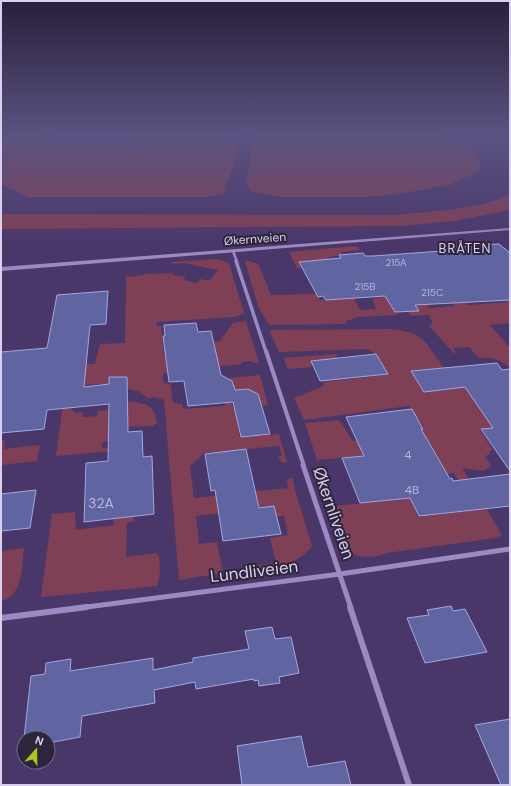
<svg xmlns="http://www.w3.org/2000/svg" width="511" height="786" font-family="'DM Sans',sans-serif">
	<style>
		.green { fill: #7f3f55 }
		.building { fill: #6064a1; stroke: #a2a8e3 }
		.lines { fill: none; stroke-linecap: round; stroke-linejoin: round }
		.minor-far4 { stroke: #9c89c2; stroke-width: 2.5 }
		.minor-far3 { stroke: #9c89c2; stroke-width: 3.5 }
		.minor-far2 { stroke: #9c89c2; stroke-width: 4 }
		.minor-far1 { stroke: #9c89c2; stroke-width: 5 }
		.minor { stroke: #9c89c2; stroke-width: 6 }
		.tertiary { fill: #9c89c2; fill-rule: evenodd }
		.labels { text-anchor: middle; stroke-width: 4; stroke-linejoin: round; paint-order: stroke }
		.far-number-label { font-size: 10px; fill: #bbb5db }
		.far-street-label { font-size: 12px; fill: #d9d0ee; stroke: #2d253c }
		.number-label { font-size: 12px; fill: #bbb5db }
		.far-neighbourhood-label { font-size: 13px; letter-spacing: 1px; fill: #ddd2f6; stroke: #2d253c }
		.near-number-label { font-size: 14px; fill: #bbb5db }
		.near-street-label { font-size: 17px; fill: #d9d0ee; stroke: #2d253c }
	</style>
	<rect width="100%" height="100%" fill="#4a376a"/>
	<!-- green -->
	<path class="green" d="M1 133H31L61 139 141 147 144 145 58 137 46 134 239 133C239 151 233 173 224 187L225 193 206 197H28L1 184Z
		M253 133H434L467 145 478 154 481 163 478 171 449 185 398 194 366 197H279L250 191 247 180Z
		M510 195V210L454 221 399 226 1 229V214L395 215C433 211 474 210 510 195Z
		M356 246 360 250 341 252 343 255 329 257V258H336L341 267 297 268 289 252Z
		M217 259 229 263 244 313 235 317 156 322 157 326H161L164 354 214 349 213 342 220 341 233 323 246 321 259 363H253L252 361 242 362V364L163 373V382L171 385 173 403 182 404 183 409 225 406V402L231 401 237 419 239 437 279 434 287 463 282 462 278 457 282 456 279 446 204 453 190 466 194 498 288 488 287 479 293 478 295 490 312 546C293 569 273 566 246 570L245 567 276 563 270 538 288 535 284 516 276 517 273 506 196 516 199 544 217 542 223 573 179 580 164 400 155 397 148 398 138 391 126 389 127 382 84 385 72 389 71 409 76 413 83 412V417L97 416 98 411 111 410 125 401 136 402 147 405 152 409 155 414 157 423 153 426 123 427 109 441 102 442V448H112L113 451 56 456 65 389 72 364H95L100 344 125 343 126 275 129 277 144 275 145 274 174 273 172 275 186 277 183 280 197 283 200 279 209 281 218 270 184 263 173 264 172 262Z
		M245 261H250L259 265 271 295 316 294 320 300 343 299 347 296V285L360 310 376 309 372 298 398 296 427 304 429 308 455 306 452 303 462 299 468 305 510 302V323L490 325 510 348V367C499 360 492 357 478 358L469 347 453 348 456 353H454L429 326 433 323 429 315 411 316 407 311 392 307 398 315 358 317 346 321V324L269 325 258 306Z
		M390 329C425 332 424 341 444 368L413 370 425 391 466 384 494 428 480 430 493 450 489 451 490 454 485 456 491 466 483 471 462 468 502 535 495 538 387 553C374 558 352 560 344 546 340 539 337 518 335 509L336 506 390 500 405 487 418 517 468 511 462 480H458L454 473 394 480 369 455 317 460 305 423 339 420 353 441 390 436 424 428 409 406 304 420 294 398 324 386 323 382 386 375 374 353 368 349 279 352 270 332 272 330Z
		M336 354 338 360 311 362 312 367 292 369 287 368 284 358Z
		M260 375 268 405 262 406C253 389 250 388 231 390L228 378Z
		M1 440H5L4 449 40 445 37 461 1 465Z
		M75 512 76 530 114 525 113 514 134 512V521L127 523 126 557 156 553 159 556 160 573 157 586 41 597 52 514Z
		M24 548C22 563 23 584 12 595 10 598 5 600 1 601V551Z"/>
	<!-- building -->
	<path class="building" d="M499 244 510 253V300L415 305 419 311 395 312 385 296 326 300 323 296 318 297 299 262 341 258 339 255 363 253 365 256H373L442 251 438 247Z
		M108 291 106 324 90 325 84 387 109 384V377H127L128 432 142 431 143 457 152 456 154 514 84 522 86 463 108 461 109 404 47 410 44 429 1 433V352L47 348 57 295Z
		M196 323 198 332 211 331 221 375 232 381 235 390 248 389 258 394 270 434 241 437 233 402 188 406 184 381 169 382 163 336H165L164 325Z
		M376 354 388 374 320 381 311 361Z
		M497 363 502 370 510 369V471L481 429 493 428 465 387 424 392 411 371Z
		M412 409 423 429H421L450 479 452 478 453 481 510 474V506L419 516 410 498 360 503 342 458 364 456 346 417Z
		M246 449 259 508 274 506 281 534 223 541 215 490 211 491 205 454Z
		M36 490 30 528 1 531V494Z
		M451 606 453 611 465 609 487 652 425 663 407 618 429 615 427 610Z
		M272 627 275 639 291 637 299 673 279 677 280 683 259 686 258 680 254 681V679L196 689 195 682 154 690 155 703 82 716 80 737 48 743V738H24L23 747 31 676 45 674 46 663 71 659 70 671 153 658V670L193 662V658L249 649 245 631Z
		M510 719V785H501L475 725Z
		M301 736 308 767 345 761 351 785H242L237 746Z"/>
	<g class="lines">
		<!-- minor-far4 -->
		<path class="minor-far4" d="M233 251 237 262"/>
		<!-- minor-far3 -->
		<path class="minor-far3" d="M236 261 266 352"/>
		<!-- minor-far2 -->
		<path class="minor-far2" d="M266 351 304 466"/>
		<!-- minor-far1 -->
		<path class="minor-far1" d="M303 465 351 608
			M79 608 340 574 510 549"/>
		<!-- minor -->
		<path class="minor" d="M350 607 409 785
			M1 618 87 607"/>
		<!-- tertiary -->
		<path class="tertiary" d="M510 228V230L1 271V267Z"/>
	</g>
	<!-- sky -->
	<linearGradient id="sky" x2="0" y2="1"><stop stop-color="#291e3a"/><stop offset="0.55" stop-color="#5a5381"/><stop offset="1" stop-color="#5a5381" stop-opacity="0"/></linearGradient>
	<rect width="511" height="243" fill="url(#sky)"/>
	<g class="labels">
		<!-- far-number labels -->
		<g class="far-number-label">
			<text x="396" y="266">215A</text>
			<text x="365" y="290">215B</text>
			<text x="432" y="296">215C</text>
		</g>
		<!-- far-street labels -->
		<g class="far-street-label">
			<text transform="translate(255 239) rotate(-4)" y="4">Økernveien</text>
		</g>
		<!-- number labels -->
		<g class="number-label">
			<text x="408" y="459">4</text>
			<text x="412" y="494">4B</text>
		</g>
		<!-- far-neighbourhood labels -->
		<g class="far-neighbourhood-label">
			<text x="465" y="253">BRÅTEN</text>
		</g>
		<!-- near-number labels -->
		<g class="near-number-label">
			<text x="101" y="508">32A</text>
		</g>
		<!-- near-street labels -->
		<g class="near-street-label">
			<text transform="translate(334 513) rotate(71)" y="6">Økernliveien</text>
			<text transform="translate(254 571) rotate(-7)" y="6">Lundliveien</text>
		</g>
	</g>
	<!-- border -->
	<rect width="511" height="786" fill="none" stroke="#d9d0ee" stroke-width="4"/>
	<!-- north arrow -->
	<g transform="translate(36 750) rotate(20)"><circle r="19" fill="#2d253c" stroke="#726983"/>
	<path d="M0-3L7 15L0 10L-7 15Z" fill="#abc716"/>
	<text y="-6" font-size="11" font-weight="bold" text-anchor="middle" fill="#d9d0ee">N</text>
	</g>
</svg>
